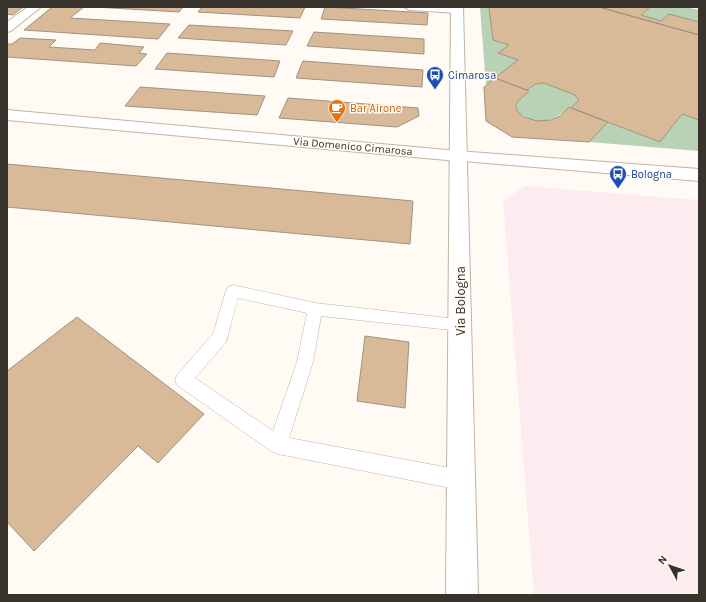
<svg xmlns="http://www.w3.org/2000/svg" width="706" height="602" font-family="Karla,sans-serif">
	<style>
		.industrial { fill: #fcecef }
		.green { fill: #b8d2b6 }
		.building { fill: #d8ba99; stroke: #a09283 }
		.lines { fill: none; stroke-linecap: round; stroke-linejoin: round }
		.service-casing { stroke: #c0b4a3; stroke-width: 1 }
		.minor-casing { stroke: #c0b4a3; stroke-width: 2 }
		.tertiary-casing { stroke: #c0b4a3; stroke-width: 2 }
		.secondary-casing { stroke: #c0b4a3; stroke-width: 2 }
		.service { fill: #fff; fill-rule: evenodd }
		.minor { fill: #fff; fill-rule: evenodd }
		.tertiary { fill: #fff; fill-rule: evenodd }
		.secondary { fill: #fff; fill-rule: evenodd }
		.labels { text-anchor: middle; stroke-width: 3; stroke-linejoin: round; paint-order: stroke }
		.far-transit-label { font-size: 11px; fill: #164399; stroke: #fffaf3; text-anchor: start }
		.far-food-label { font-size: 11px; fill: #c56008; stroke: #fffaf3; text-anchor: start }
		.far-street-label { font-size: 11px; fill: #38332d; stroke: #fffaf3 }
		.street-label { font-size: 13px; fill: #38332d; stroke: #fffaf3 }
	</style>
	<rect width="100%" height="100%" fill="#fffaf3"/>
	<!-- industrial -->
	<path class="industrial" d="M525 186 699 200V595H534L503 201Z"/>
	<!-- green -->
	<path class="green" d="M480 7H489L493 40 509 45 498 53 518 60 486 85Z
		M650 7H686L699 10V22L669 14 661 21 641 15Z
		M544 83 575 95 579 100 571 108 569 107C552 123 536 127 517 111 515 99 526 92 535 84Z
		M682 114 699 120V151L589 142 607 122 660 142Z"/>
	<!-- building -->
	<path class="building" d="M7 7H23L13 15 7 14Z
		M52 7H84L70 18 170 24 158 39 24 30Z
		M95 7H183L179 12Z
		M202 7H305L300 18 198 12Z
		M325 7 428 13 427 25 321 19Z
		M489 7H599L699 35V120L682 114 660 142 571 108 579 100 575 95 544 83 535 84 527 90 495 78 518 60 498 53 509 45 493 40Z
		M599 7H650L641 15 661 21 669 14 699 22V35Z
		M189 25 293 31 286 45 178 38Z
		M314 32 424 39V54L307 46Z
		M20 38 56 40 49 47 95 50 100 43 144 47 139 53 147 54 136 66 7 57V44H12Z
		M167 53 280 61 274 77 155 69Z
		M303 61 423 70 422 87 296 78Z
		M495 78 529 91 519 100 516 105 517 111 524 117 537 121 551 120 560 116 569 107 608 122 589 142 512 137 486 121 484 87Z
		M140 87 265 96 257 115 125 106Z
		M288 98 418 108 419 116 397 127 279 118Z
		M7 164 413 201 410 244 7 207Z
		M77 317 204 414 158 463 138 446 34 551 7 522V371Z
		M365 336 409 342 405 408 357 401Z"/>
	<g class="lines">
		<defs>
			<path id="service" d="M233 285 315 303 466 320 468 325 466 330 460 331 321 316 313 362 289 438 461 470 468 473 471 480 468 487 461 490 278 454 271 451 177 385 175 380 177 375 213 334 226 291 228 287ZM238 298 307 313 297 362 273 431 195 378 226 342Z"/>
			<path id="minor" d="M28 7H41L11 31 7 32V22Z
				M404 7H459L463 10 457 13 410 10Z
				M458 151 699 169V181L452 160 450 156 452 152Z"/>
			<path id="tertiary" d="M7 110 458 151 464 152 466 156 464 160 458 161 7 120Z"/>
			<path id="secondary" d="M451 7H463L478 595H446Z"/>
		</defs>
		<!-- service casing -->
		<use href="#service" class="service-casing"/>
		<!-- minor casing -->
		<use href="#minor" class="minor-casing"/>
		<!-- tertiary casing -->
		<use href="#tertiary" class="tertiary-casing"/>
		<!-- secondary casing -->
		<use href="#secondary" class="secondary-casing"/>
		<!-- service -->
		<use href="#service" class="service"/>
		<!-- minor -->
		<use href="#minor" class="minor"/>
		<!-- tertiary -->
		<use href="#tertiary" class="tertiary"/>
		<!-- secondary -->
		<use href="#secondary" class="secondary"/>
	</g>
	<!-- icons -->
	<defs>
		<symbol id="bus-pin" viewBox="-11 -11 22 30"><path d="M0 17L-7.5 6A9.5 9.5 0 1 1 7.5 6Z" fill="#1a4fb4" stroke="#fffaf3"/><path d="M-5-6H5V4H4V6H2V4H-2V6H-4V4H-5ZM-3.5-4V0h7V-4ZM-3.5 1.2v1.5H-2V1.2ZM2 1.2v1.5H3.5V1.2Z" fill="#fff"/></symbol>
		<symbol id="cafe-pin" viewBox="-11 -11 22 30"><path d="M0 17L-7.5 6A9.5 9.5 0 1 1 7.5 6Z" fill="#e8710a" stroke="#fffaf3"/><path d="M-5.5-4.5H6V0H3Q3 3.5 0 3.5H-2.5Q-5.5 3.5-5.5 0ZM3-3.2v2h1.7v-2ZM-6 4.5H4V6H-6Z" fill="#fff"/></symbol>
	</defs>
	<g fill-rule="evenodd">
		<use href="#bus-pin" x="425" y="65" width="20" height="27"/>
		<use href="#cafe-pin" x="327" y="98" width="20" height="27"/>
		<use href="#bus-pin" x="608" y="164" width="20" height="27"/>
	</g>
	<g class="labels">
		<!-- far-transit labels -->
		<g class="far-transit-label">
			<text x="448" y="79">Cimarosa</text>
			<text x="631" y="178">Bologna</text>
		</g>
		<!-- far-food labels -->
		<g class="far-food-label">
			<text x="350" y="112">Bar Airone</text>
		</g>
		<!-- far-street labels -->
		<g class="far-street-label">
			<text transform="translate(353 146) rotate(5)" y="4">Via Domenico Cimarosa</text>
		</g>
		<!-- street labels -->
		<g class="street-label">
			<text transform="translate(460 301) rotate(-90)" y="5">Via Bologna</text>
		</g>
	</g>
	<!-- border -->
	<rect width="706" height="602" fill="none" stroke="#38332d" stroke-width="16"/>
	<!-- north arrow -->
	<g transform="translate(670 566) rotate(310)" stroke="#fffaf3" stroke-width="3" paint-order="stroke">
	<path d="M0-3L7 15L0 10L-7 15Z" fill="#38332d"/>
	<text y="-6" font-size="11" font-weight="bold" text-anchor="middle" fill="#38332d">N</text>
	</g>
</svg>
